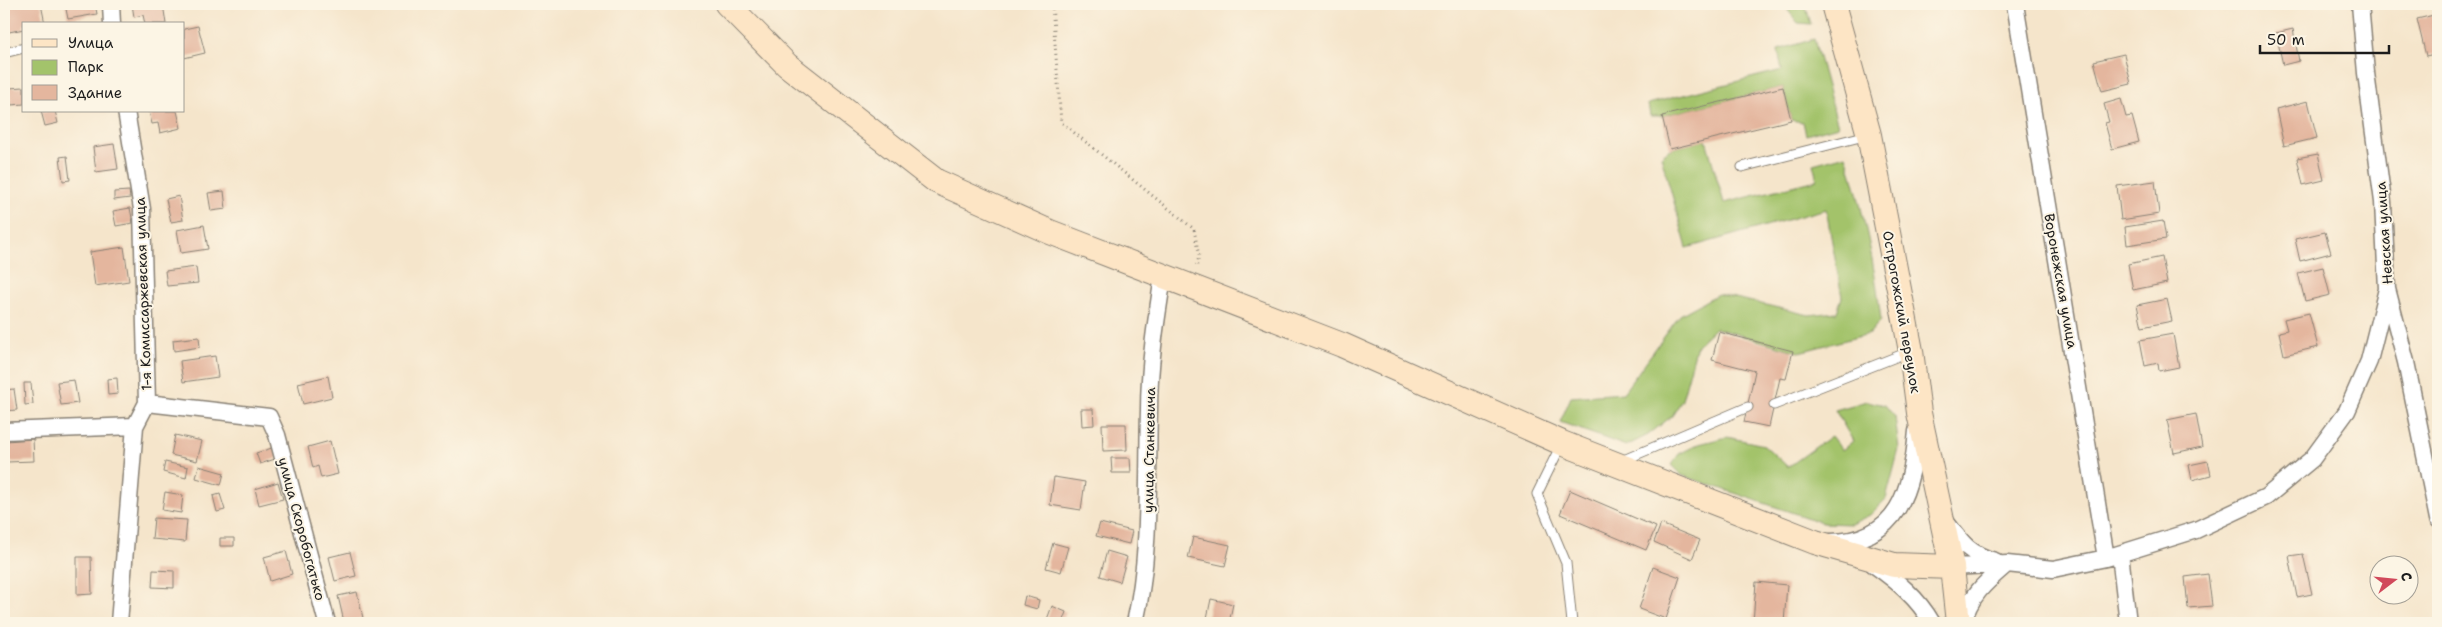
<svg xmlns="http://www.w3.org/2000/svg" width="2442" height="627" font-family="'Shantell Sans',sans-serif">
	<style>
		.green { fill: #a3c36b; stroke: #607044 }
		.building { fill: #e4b69e }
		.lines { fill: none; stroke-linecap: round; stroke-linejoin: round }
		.service-casing { stroke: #888074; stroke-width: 11 }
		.minor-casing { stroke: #888074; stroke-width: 19 }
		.secondary-casing { stroke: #888074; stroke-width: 26 }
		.path { stroke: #888074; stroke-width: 3; stroke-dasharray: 1 4; stroke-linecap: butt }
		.service { stroke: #fff; stroke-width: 9 }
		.minor { stroke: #fff; stroke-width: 16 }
		.secondary { stroke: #fde5c5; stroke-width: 24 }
		.labels { text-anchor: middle; stroke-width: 4; stroke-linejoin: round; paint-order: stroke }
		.street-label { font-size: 14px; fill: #1c1c1c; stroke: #fcf5e5 }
	</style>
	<rect width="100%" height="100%" fill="#fcf5e5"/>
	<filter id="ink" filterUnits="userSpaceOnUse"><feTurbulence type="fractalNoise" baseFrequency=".02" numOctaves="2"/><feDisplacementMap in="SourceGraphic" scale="10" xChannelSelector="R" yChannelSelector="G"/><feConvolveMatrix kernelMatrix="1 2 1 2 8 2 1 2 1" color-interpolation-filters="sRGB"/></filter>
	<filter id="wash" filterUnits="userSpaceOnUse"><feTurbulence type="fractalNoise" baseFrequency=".0096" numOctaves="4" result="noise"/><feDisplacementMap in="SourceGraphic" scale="20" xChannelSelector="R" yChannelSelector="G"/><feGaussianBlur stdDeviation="1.12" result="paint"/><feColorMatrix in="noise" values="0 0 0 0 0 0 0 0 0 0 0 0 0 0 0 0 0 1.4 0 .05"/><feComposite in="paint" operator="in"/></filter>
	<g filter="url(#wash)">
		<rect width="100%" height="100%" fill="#f5e5cb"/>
		<!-- green -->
		<path class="green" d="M1783 4H1805L1811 24 1798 23Z
			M1814 39 1838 126 1806 135 1803 122 1791 120 1783 87 1662 116H1650L1648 104 1782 70 1778 50Z
			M1706 140 1724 203 1817 180 1813 164 1846 155C1863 208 1875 265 1881 320L1869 334 1799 352 1715 328 1697 345 1682 400 1672 416 1648 435 1626 446 1560 422 1571 397 1623 393 1680 315 1718 294 1809 315 1837 312 1842 297 1826 209 1687 248 1661 156 1670 149Z
			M1867 401 1885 405 1895 417 1899 449 1886 499 1870 515 1851 524 1823 523 1681 475 1671 465 1679 454 1699 444 1727 437 1764 445 1788 467 1831 436 1842 450 1853 441 1835 410Z"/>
		<g id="blocks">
			<!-- building -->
			<path class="building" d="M4 4H41L45 24H24V29L4 33Z
				M65 4H95L97 14 68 19Z
				M132 4H163L166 24H145L143 15 134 17Z
				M2438 14V53L2426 56 2417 19Z
				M198 26 205 53 184 58V29Z
				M2293 29 2299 61 2283 65 2276 33Z
				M2124 54 2131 84 2102 91 2094 61Z
				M24 87V104L11 105 9 88Z
				M1783 87 1791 120 1670 149 1662 116Z
				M2121 99 2126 117 2132 116 2139 142 2112 149 2105 123 2109 122 2104 104Z
				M2308 101 2317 138 2284 146 2276 109Z
				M41 111H55L58 123 45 126Z
				M149 111H177L181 128 160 133 158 123 152 124Z
				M114 144 118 169 96 172 93 147Z
				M2318 154 2324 180 2303 185 2297 158Z
				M67 156 70 180 63 181 60 157Z
				M2155 181 2159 214 2121 220 2117 186Z
				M129 191 130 198 114 200V192Z
				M224 191 226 209 211 211 208 193Z
				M179 196 183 220 171 222 166 199Z
				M130 208 133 223 116 226 113 211Z
				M2163 221 2166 239 2127 245 2125 227Z
				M204 225 208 249 181 253 177 230Z
				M2325 232 2331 253 2300 261 2295 239Z
				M124 247 129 281 95 286 90 252Z
				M2162 257 2167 283 2133 290 2128 264Z
				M196 267 198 283 167 286 165 271Z
				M2323 267 2330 295 2305 301 2298 273Z
				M2167 299 2172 321 2142 327 2137 305Z
				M2309 313 2318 347 2284 355 2279 332 2287 330 2284 319Z
				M1719 332 1793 351 1786 379 1780 378 1769 427 1744 422 1755 371 1712 360Z
				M2173 334 2179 367 2159 371 2158 363 2145 366 2140 340Z
				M199 337 200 347 174 351 173 340Z
				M215 356 218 377 183 382 180 361Z
				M328 376 332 397 303 404 298 383Z
				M117 378 118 394 108 395 107 379Z
				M74 380 78 403 61 405 57 382Z
				M24 383H31L33 404 25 405Z
				M14 389 17 410 4 411V390Z
				M1081 409H1093L1094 425 1082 426Z
				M2196 414 2202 447 2174 453 2167 420Z
				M1102 424H1126L1127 450 1103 451Z
				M175 435 202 441 197 461 171 455Z
				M33 439 34 461 7 462 6 441Z
				M330 441 338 474 321 478 318 466 313 468 308 447Z
				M275 447 278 458 260 464 256 453Z
				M1111 458H1130L1131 473H1112Z
				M2208 461 2211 475 2192 480 2189 465Z
				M165 462 188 467 186 478 163 472Z
				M199 466 224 473 221 485 196 478Z
				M1054 477 1085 482 1081 510 1050 505Z
				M278 482 283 499 259 505 255 489Z
				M1570 490 1656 527 1646 550 1560 514Z
				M165 492 183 495 181 513 162 510Z
				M220 494 225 510 217 512 213 496Z
				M154 518 187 520 185 542 152 539Z
				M1100 523 1132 531 1129 544 1096 536Z
				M1661 524 1700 540 1692 559 1654 542Z
				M1193 537 1230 545 1225 566 1188 558Z
				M220 538H234V546H220Z
				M1053 543 1068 547 1061 572 1046 568Z
				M286 551 292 574 270 581 264 557Z
				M1107 551 1127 557 1120 582 1100 576Z
				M350 552 356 576 335 581 329 557Z
				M2303 554 2312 594 2297 597 2289 556Z
				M77 557H91L92 594 77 595Z
				M1653 567 1680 577 1666 619 1639 609Z
				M153 570 174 571V588L152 587Z
				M2208 574 2212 606 2188 608 2185 577Z
				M1756 582 1787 585 1784 623H1753Z
				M357 592 363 618 344 622 338 596Z
				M1025 596 1039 600 1037 609 1023 605Z
				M1211 599 1233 604 1229 623H1206Z
				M1052 606 1066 612 1062 623 1046 622Z"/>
		</g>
	</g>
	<g filter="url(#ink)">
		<use href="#blocks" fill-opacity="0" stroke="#888074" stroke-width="1"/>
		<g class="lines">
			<defs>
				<path id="service" d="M4 53 24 48
					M1742 167 1868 135
					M1774 405 1911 351
					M1562 443 1537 494 1566 563 1572 623
					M1619 462 1748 407"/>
				<path id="minor" d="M111 4 112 24
					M2015 4 2106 558
					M2360 4 2366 73 2383 202 2387 289 2406 362 2438 519
					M147 403 269 417 277 435 327 623
					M4 431 135 426
					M1946 522C1961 542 1970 555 1995 561
					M1830 542C1899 542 1912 489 1917 431
					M2120 554 2128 623
					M1873 564C1897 581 1918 598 1932 623
					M1952 567 2007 564 2053 569 2106 558 2196 530 2266 497 2312 459 2347 411 2369 361 2387 289
					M119 623 135 426 147 403 142 209 126 111
					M1135 623C1151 553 1147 481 1149 410 1149 365 1156 321 1163 277
					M1963 623C1969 596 1986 582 2007 564"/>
				<path id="secondary" d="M727 4 787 65 936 181 1050 232 1342 345 1562 443 1815 542 1894 565 1952 567
					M1833 4 1869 135 1911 351 1919 413 1952 567 1958 623"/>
			</defs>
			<!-- service casing -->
			<use href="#service" class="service-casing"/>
			<!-- minor casing -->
			<use href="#minor" class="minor-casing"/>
			<!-- secondary casing -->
			<use href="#secondary" class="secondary-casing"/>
			<!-- path -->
			<path class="path" d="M1052 4 1061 122 1194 229 1199 257 1196 268"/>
			<!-- service -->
			<use href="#service" class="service"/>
			<!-- minor -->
			<use href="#minor" class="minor"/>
			<!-- secondary -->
			<use href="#secondary" class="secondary"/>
		</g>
	</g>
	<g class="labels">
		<!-- street labels -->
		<g class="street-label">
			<text transform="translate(2384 233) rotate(-94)" y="5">Невская улица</text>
			<text transform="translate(2061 281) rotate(80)" y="5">Воронежская улица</text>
			<text transform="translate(143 294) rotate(-92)" y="5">1-я Комиссаржевская улица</text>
			<text transform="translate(1902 312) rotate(80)" y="5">Острогожский переулок</text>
			<text transform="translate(1149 450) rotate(-89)" y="5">улица Станкевича</text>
			<text transform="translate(302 529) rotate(75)" y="5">улица Скоробогатько</text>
		</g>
	</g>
	<!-- margin -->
	<rect width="2442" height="627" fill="none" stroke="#fcf5e5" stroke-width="20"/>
	<!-- legend -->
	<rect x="22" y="22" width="162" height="90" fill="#fcf5e5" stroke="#a29e95"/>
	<rect x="32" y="39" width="25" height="8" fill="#fde5c5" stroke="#a29e95"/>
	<text x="68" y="48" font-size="15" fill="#1c1c1c">Улица</text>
	<rect x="32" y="60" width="25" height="15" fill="#a3c36b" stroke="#a29e95"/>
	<text x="68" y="72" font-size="15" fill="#1c1c1c">Парк</text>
	<rect x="32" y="85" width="25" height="15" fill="#e4b69e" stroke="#a29e95"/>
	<text x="68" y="98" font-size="15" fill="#1c1c1c">Здание</text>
	<!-- north arrow -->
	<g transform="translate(2394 580) rotate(74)"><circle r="24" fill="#fcf5e5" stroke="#a29e95"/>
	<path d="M0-4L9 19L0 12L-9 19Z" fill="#d1495b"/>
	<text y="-8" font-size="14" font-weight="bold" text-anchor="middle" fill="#1c1c1c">С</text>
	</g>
	<!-- scale -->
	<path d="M2260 45v8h129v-8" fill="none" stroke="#1c1c1c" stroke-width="2.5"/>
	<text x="2267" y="45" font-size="15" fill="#1c1c1c" stroke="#fcf5e5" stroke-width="4" paint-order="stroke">50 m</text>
</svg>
